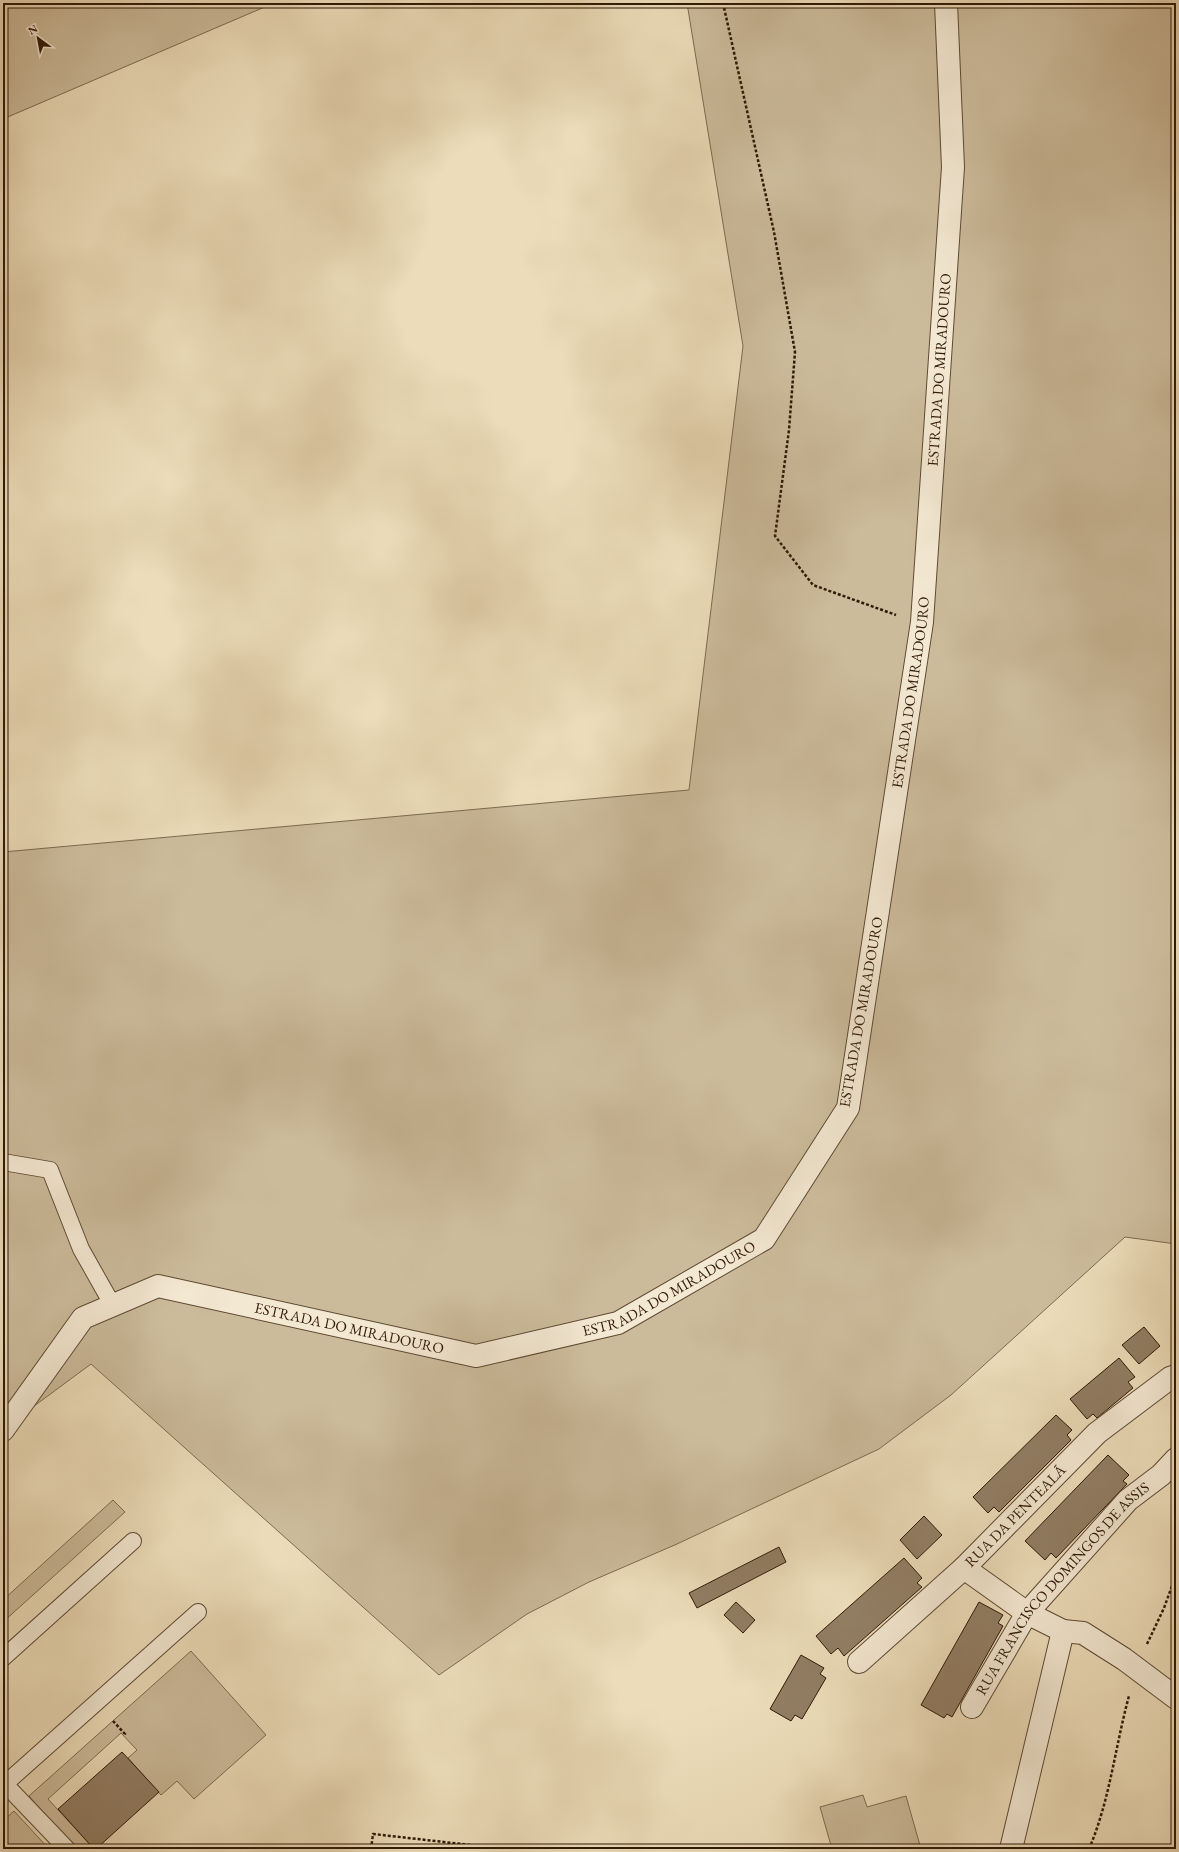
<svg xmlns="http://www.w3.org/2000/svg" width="1179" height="1852" font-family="'EB Garamond',serif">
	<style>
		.green { fill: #ccbb9b; stroke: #7e6a51 }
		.building { fill: #927e64; stroke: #301907 }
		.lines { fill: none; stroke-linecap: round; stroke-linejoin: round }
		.lane-casing { stroke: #5f4a34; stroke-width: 18 }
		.street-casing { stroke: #5f4a34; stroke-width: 24 }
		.path { stroke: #301907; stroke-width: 2.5; stroke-dasharray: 3 2; stroke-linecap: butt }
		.lane { stroke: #f3e8d2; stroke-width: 16 }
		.street { stroke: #f3e8d2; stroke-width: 22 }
		.labels { text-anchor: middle; stroke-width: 3; stroke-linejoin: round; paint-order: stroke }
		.street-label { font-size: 15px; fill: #301907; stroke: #f3e8d2 }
	</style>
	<rect width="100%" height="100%" fill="#ecdcb9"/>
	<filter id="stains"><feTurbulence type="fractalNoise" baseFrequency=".005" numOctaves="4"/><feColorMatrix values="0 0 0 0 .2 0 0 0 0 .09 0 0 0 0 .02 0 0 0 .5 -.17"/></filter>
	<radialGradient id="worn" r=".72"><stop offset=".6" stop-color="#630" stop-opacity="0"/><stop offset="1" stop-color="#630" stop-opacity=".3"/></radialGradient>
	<!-- green -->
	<path class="green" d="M3 3H274L3 119Z
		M687 3H1176V1244L1125 1237 951 1395 879 1449 677 1544 589 1582 527 1614 439 1675 91 1364 3 1429V852L689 790 743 346Z
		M113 1500 125 1512 3 1622V1600Z
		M191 1651 266 1735 194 1799 177 1781 161 1795 128 1758 137 1750 121 1733 48 1799 94 1849H75L29 1796Z
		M863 1795 867 1807 906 1796 921 1849H832L820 1807Z
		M14 1811 49 1849H3V1821Z"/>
	<!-- building -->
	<path class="building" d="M1144 1327 1160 1346 1139 1364 1122 1345Z
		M1119 1358 1135 1377 1128 1382 1133 1388 1097 1418 1093 1414 1087 1419 1070 1399Z
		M1056 1415 1072 1430 1067 1435 1071 1440 999 1512 994 1507 988 1513 973 1497Z
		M1108 1455 1129 1475 1123 1481 1127 1484 1056 1558 1051 1553 1045 1560 1025 1541Z
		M924 1516 942 1535 917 1559 900 1540Z
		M779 1547 786 1562 697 1608 689 1593Z
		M904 1558 922 1578 917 1583 922 1587 844 1656 838 1648 831 1654 816 1636Z
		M736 1602 755 1620 743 1633 724 1615Z
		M979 1602 1003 1615 998 1623 1003 1626 952 1717 947 1714 944 1718 921 1705Z
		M801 1655 824 1668 820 1674 826 1678 802 1719 795 1715 791 1721 770 1709Z
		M122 1752 159 1792 96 1849H94L58 1809Z"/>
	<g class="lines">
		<defs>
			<path id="lane" d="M3 1162 50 1170 81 1249 112 1304
				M3 1658 133 1541
				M3 1782 67 1849
				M6 1783 198 1612"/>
			<g id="street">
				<path id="s1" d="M3 1430 83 1318 158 1286 476 1356 618 1323 764 1239 848 1108 922 622 953 167 946 3"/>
				<path d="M964 1568 1027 1613 1063 1631 1011 1849"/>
				<path d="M1063 1631 1083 1633 1124 1659 1176 1698"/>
				<path id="s2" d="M859 1662 964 1568 1097 1433 1170 1378 1176 1376"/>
				<path id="s3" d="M972 1707 1027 1613 1128 1500 1161 1475 1176 1459"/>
			</g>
		</defs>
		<!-- lane casing -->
		<use href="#lane" class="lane-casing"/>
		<!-- street casing -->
		<use href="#street" class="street-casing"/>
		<!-- path -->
		<path class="path" d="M723 3 774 232 795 352 789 430 775 536 813 585 896 615
			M1147 1644 1164 1608 1176 1575
			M113 1721 125 1734 124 1735
			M371 1849 373 1834 506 1849
			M1089 1849C1110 1800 1115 1747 1129 1696"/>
		<!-- lane -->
		<use href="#lane" class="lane"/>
		<!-- street -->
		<use href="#street" class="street"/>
	</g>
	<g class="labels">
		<!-- street labels -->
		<g class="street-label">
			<text dy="5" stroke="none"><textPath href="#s1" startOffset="1759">ESTRADA DO MIRADOURO</textPath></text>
			<text dy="5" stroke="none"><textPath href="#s1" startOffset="1435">ESTRADA DO MIRADOURO</textPath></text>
			<text transform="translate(861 1012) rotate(-80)" y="5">ESTRADA DO MIRADOURO</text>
			<text dy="5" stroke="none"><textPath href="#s1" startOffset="751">ESTRADA DO MIRADOURO</textPath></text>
			<text dy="5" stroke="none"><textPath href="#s1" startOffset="415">ESTRADA DO MIRADOURO</textPath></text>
			<text dy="5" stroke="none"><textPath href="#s2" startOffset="214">RUA DA PENTEALÃ</textPath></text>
			<text dy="5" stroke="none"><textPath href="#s3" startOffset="150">RUA FRANCISCO DOMINGOS DE ASSIS</textPath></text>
		</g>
	</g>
	<!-- margin -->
	<rect width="1179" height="1852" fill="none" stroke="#ecdcb9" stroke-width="16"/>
	<rect x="4" y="4" width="1171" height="1844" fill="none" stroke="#301907" stroke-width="2"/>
	<rect x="8" y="8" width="1163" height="1836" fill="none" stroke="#301907"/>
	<!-- north arrow -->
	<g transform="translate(38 38) rotate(328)" stroke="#f3e8d2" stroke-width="3" paint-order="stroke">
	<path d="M0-3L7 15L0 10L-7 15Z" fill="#301907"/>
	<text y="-6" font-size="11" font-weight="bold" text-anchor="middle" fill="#301907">N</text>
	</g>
	<rect width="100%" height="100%" filter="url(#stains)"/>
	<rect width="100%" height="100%" fill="url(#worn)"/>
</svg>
